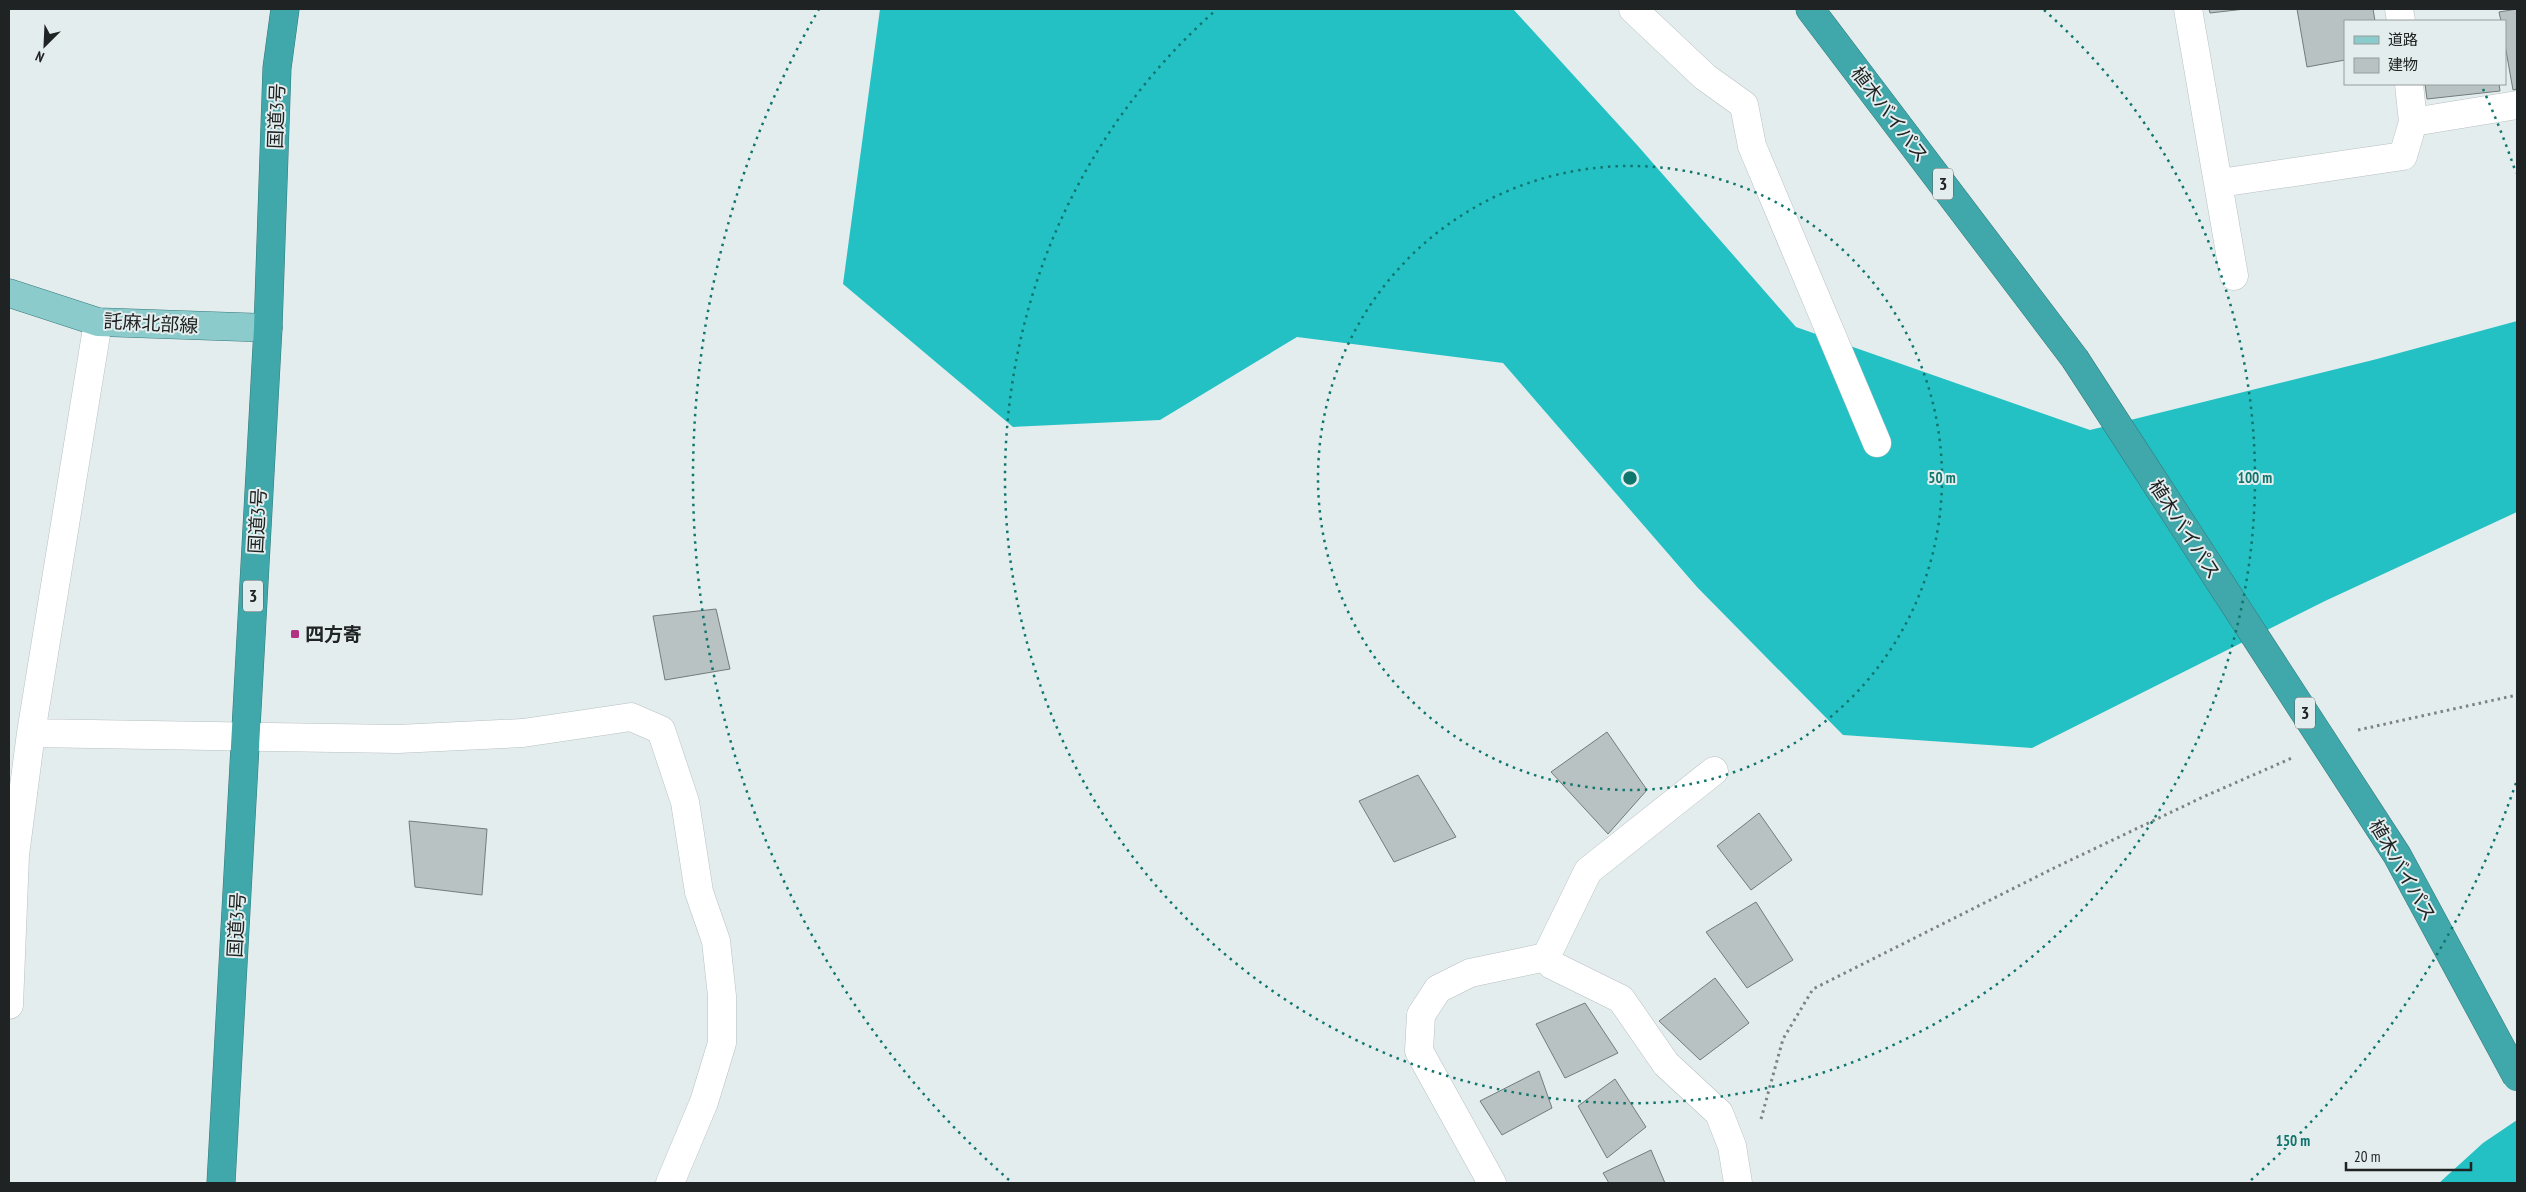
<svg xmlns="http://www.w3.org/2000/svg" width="2526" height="1192" font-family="'PT Sans Narrow','Noto Sans JP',sans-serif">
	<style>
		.forest { fill: #24c1c4 }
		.building { fill: #b9c2c2; stroke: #737b7b }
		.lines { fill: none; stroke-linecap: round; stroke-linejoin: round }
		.minor-casing { stroke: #b8c0c1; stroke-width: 29 }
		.major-casing { stroke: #35797b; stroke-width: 29 }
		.highway-casing { stroke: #35797b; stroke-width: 29 }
		.path { stroke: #7d8383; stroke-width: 3; stroke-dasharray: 2.5 4; stroke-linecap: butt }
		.minor { stroke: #fff; stroke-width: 28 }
		.major { stroke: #8ccbcc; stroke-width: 28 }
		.highway { stroke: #40a8aa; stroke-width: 28 }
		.highway-bridge-casing { stroke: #35797b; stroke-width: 29; stroke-linecap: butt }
		.highway-bridge { stroke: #40a8aa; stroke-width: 28 }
		.ring { fill: none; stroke: #0f766e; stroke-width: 2.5; stroke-dasharray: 2.5 5 }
		.poi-dot { fill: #b23381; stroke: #e4eded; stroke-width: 2 }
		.labels { text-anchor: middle; stroke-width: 4; stroke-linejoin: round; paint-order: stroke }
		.shield { fill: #e4eded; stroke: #5b6060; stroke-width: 1 }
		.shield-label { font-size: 18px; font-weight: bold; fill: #202323 }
		.street-label { font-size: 19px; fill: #202323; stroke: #e4eded }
		.poi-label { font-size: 19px; font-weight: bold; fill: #202323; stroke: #e4eded; text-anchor: start }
		.centre { fill: #0f766e; stroke: #e4eded; stroke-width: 2.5 }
		.ring-label { font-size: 15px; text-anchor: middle; font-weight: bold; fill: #0f766e; stroke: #e4eded; stroke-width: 4; stroke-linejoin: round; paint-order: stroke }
	</style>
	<rect width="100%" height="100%" fill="#e4eded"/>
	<!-- forest -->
	<path class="forest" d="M880 9H1513L1638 146 1796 327 2090 430 2377 359 2517 321V512L2325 601 2032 748 1843 735 1697 587 1503 363 1297 337 1160 420 1013 427 843 284Z
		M2517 1120V1183H2439L2483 1143Z"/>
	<!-- building -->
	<path class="building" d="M2209 9H2245L2210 13Z
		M2297 9H2373L2375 21H2345V60L2307 67Z
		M2517 9V89L2513 90 2505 45V21H2501L2499 12Z
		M2425 84H2499L2500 91 2427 99Z
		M716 609 730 669 665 680 653 616Z
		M1607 732 1647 790 1608 834 1551 772Z
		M1418 775 1456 837 1394 862 1359 801Z
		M1759 813 1792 860 1751 890 1717 846Z
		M409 821 487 829 482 895 415 887Z
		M1756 902 1793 960 1747 988 1706 932Z
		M1715 978 1749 1023 1700 1060 1659 1021Z
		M1585 1003 1618 1053 1565 1078 1536 1024Z
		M1539 1071 1552 1108 1502 1135 1480 1101Z
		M1615 1079 1646 1127 1607 1158 1578 1106Z
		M1651 1150 1665 1183H1609L1603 1173Z"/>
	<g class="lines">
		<defs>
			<path id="minor" d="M1633 9 1705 77 1744 105 1752 146 1877 443
				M2188 9 2234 276
				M2399 9 2401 21
				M2413 122 2517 105
				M2220 183 2403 156 2413 122 2409 84
				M31 733 398 739 523 733 631 717 661 730 685 802 699 892 716 941 722 996V1043L704 1102 670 1183
				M1546 957 1552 965 1621 999 1666 1064 1719 1113 1732 1146 1738 1183
				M9 1005 15 855 31 733 98 322
				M1492 1183 1419 1051 1421 1015 1438 989 1470 973 1546 957 1588 871 1714 771"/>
			<path id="major" d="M9 293 98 322 268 328"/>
			<path id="highway" d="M1810 9 2075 359
				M221 1183 268 328 277 68 285 9"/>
		</defs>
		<!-- minor casing -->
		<use href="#minor" class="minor-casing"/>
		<!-- major casing -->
		<use href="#major" class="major-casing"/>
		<!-- highway casing -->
		<use href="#highway" class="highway-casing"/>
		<!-- path -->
		<path class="path" d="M2358 730 2517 695
			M1761 1119 1783 1039 1813 989 2054 868 2203 797 2292 758"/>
		<!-- minor -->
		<use href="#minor" class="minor"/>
		<!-- major -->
		<use href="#major" class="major"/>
		<!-- highway -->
		<use href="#highway" class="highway"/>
		<defs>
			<path id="highway-bridge" d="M2075 359 2397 855 2517 1077"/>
		</defs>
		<!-- highway-bridge casing -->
		<use href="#highway-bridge" class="highway-bridge-casing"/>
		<!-- highway-bridge -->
		<use href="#highway-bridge" class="highway-bridge"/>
	</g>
	<!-- distance rings -->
	<g class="ring">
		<circle cx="1630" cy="478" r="312"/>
		<path d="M2044 10A625 625 0 1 1 1216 10"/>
		<path d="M2516 783A937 937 0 0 1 2251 1180M1009 1180A937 937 0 0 1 819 9M2483 89A937 937 0 0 1 2516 173"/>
	</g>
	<!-- markers -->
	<rect class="poi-dot" x="290" y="629" width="10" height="10" rx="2.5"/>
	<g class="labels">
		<!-- shield labels -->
		<g class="shield">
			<rect x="1933" y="168.5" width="20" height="31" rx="4"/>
			<rect x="243" y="580.5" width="20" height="31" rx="4"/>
			<rect x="2295" y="697.5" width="20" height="31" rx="4"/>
		</g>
		<g class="shield-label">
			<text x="1943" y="190">3</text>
			<text x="253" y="602">3</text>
			<text x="2305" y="719">3</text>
		</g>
		<!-- street labels -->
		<g class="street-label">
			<text transform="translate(1890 114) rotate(53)" y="7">植木バイパス</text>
			<text transform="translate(276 116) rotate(-88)" y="7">国道3号</text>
			<text transform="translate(151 323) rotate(3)" y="7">託麻北部線</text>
			<text transform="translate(257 521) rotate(-87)" y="7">国道3号</text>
			<text transform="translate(2185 529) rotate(57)" y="7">植木バイパス</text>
			<text transform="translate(2403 870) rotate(60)" y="7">植木バイパス</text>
			<text transform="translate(236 925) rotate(-87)" y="7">国道3号</text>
		</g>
		<!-- poi labels -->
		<g class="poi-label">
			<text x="305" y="641">四方寄</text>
		</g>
	</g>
	<circle cx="1630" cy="478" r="8" class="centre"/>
	<g class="ring-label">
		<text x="1942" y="483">50 m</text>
		<text x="2255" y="483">100 m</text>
		<text x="2293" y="1146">150 m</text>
	</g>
	<!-- border -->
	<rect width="2526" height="1192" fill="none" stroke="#202323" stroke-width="20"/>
	<!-- legend -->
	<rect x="2344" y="20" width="162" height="65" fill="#e4eded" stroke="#969c9c"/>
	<rect x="2354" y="36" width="25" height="8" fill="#8ccbcc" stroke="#969c9c"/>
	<text x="2388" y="45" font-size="15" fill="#202323">道路</text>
	<rect x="2354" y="58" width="25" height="15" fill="#b9c2c2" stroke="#969c9c"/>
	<text x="2388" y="70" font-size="15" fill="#202323">建物</text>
	<!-- north arrow -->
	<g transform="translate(45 45) rotate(204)" stroke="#e4eded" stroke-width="4" paint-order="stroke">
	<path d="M0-4L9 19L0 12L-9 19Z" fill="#202323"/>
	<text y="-8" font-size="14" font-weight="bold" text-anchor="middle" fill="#202323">N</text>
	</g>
	<!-- scale -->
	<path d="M2346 1162v8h125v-8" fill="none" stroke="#202323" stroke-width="2.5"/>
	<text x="2354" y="1162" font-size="15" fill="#202323" stroke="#e4eded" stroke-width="4" paint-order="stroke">20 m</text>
</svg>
